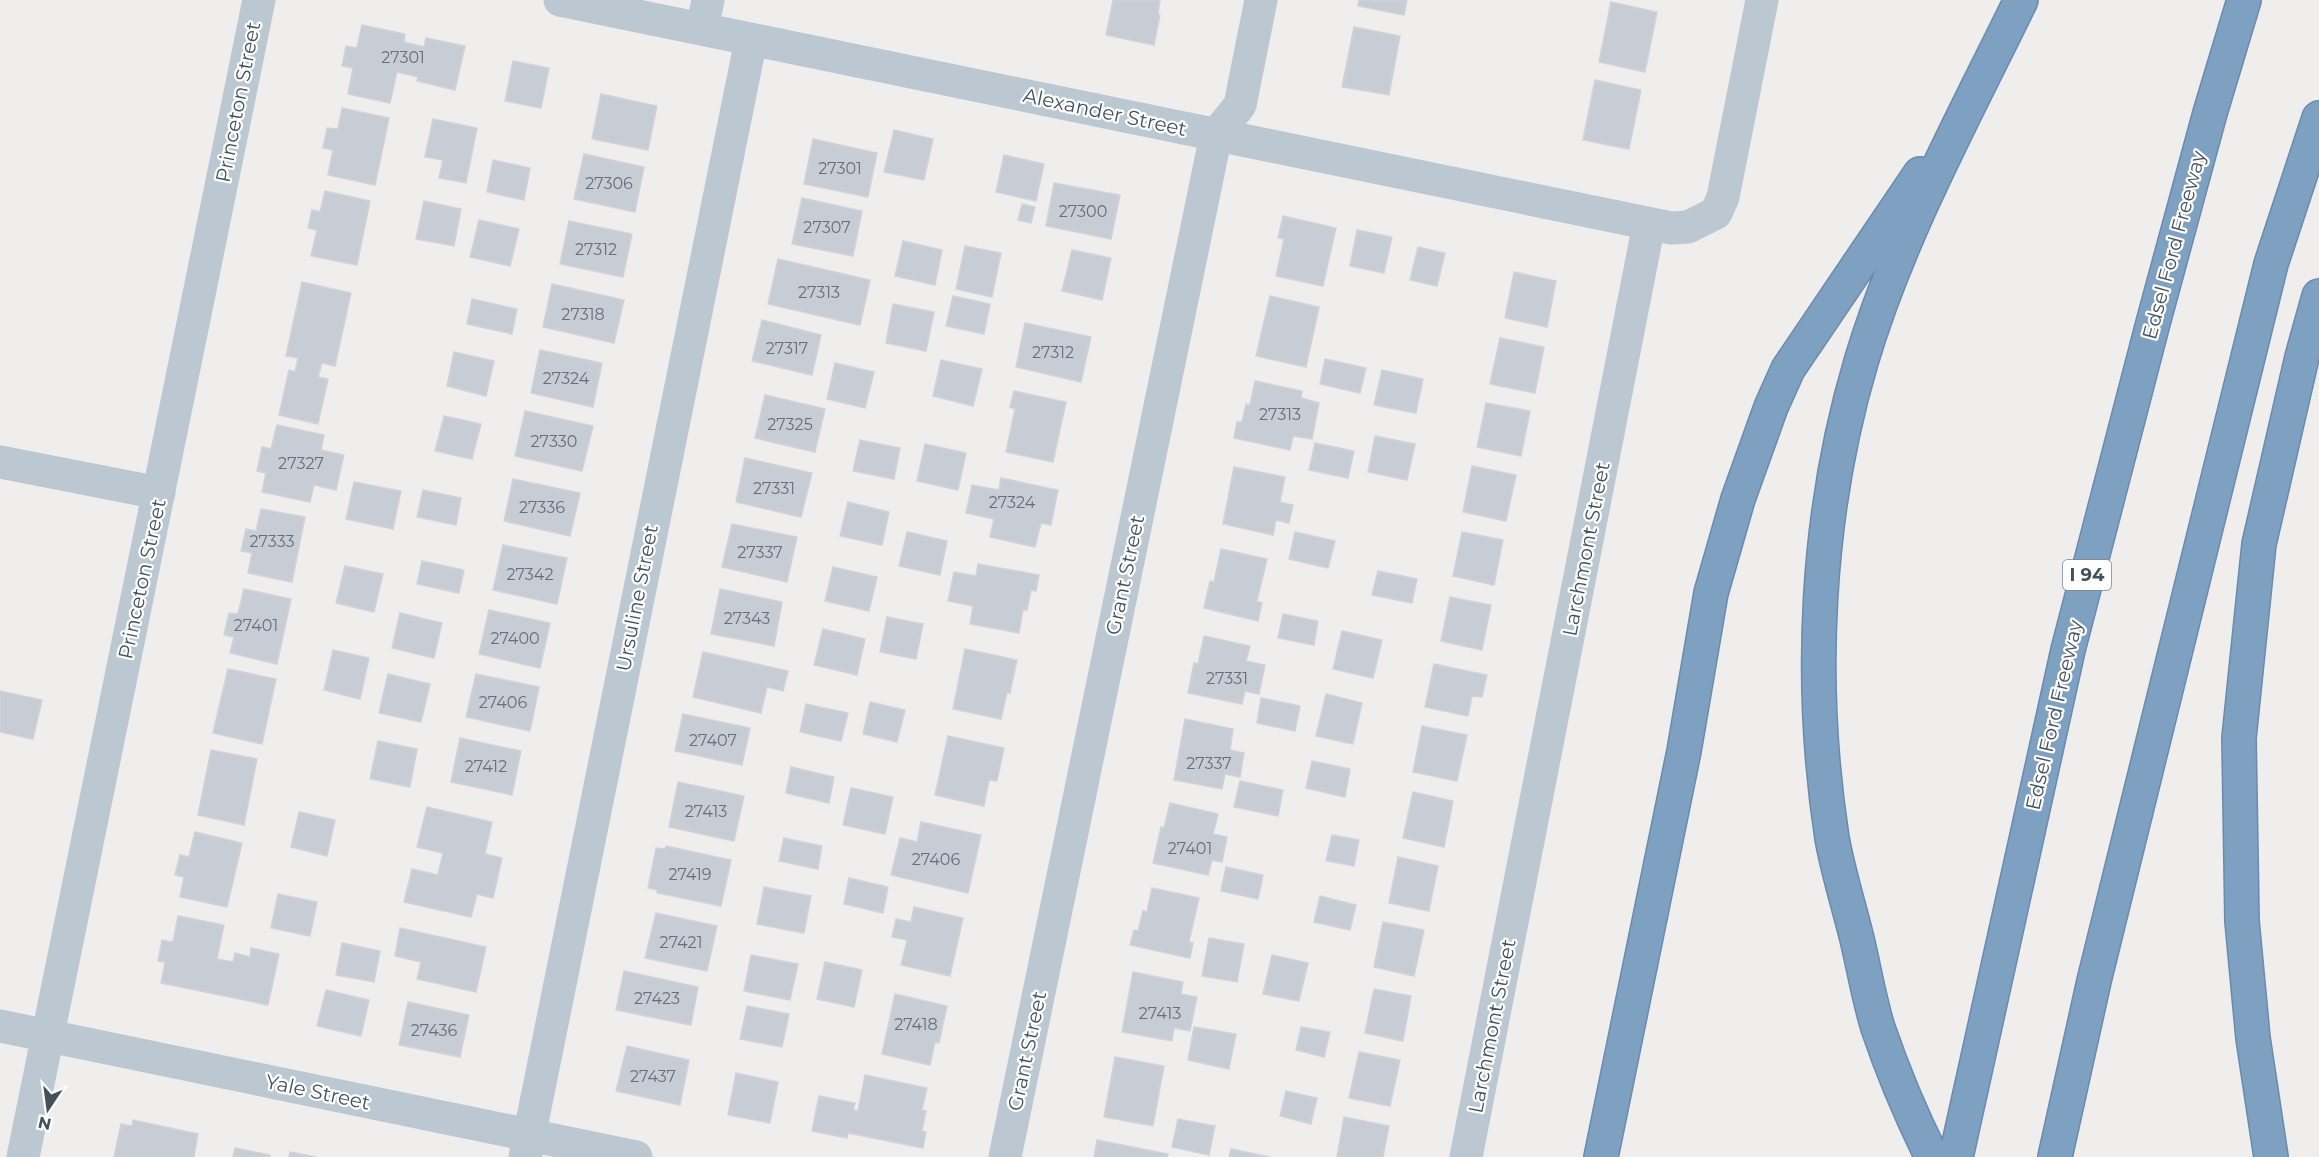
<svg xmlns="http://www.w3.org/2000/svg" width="2319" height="1157" font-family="Montserrat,sans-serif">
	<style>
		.building { fill: #c8ccd4; stroke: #d0d3da; stroke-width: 1.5 }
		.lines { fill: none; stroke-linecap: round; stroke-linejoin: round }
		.highway-casing { stroke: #6a8bae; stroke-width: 36 }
		.minor { stroke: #bbc8d1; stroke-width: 33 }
		.highway { stroke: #7ea1c2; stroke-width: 33 }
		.labels { text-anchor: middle; stroke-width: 4.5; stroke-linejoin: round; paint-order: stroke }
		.number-label { font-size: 16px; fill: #64707b }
		.shield { fill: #fff; stroke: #7b858e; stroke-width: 1.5 }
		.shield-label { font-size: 18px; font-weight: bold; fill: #43515d }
		.street-label { font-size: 20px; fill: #43515d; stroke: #fff }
	</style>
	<rect width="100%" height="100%" fill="#f0eded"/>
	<!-- building -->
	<path class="building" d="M1113 0H1160L1158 14 1160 15 1154 45 1106 35Z
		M1359 0H1407L1404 15 1358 6Z
		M1611 2 1657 12 1645 72 1599 62Z
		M362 25 405 34 404 42 424 47 426 38 465 46 455 90 417 81 418 77 397 72 390 103 348 94 353 68 342 66 346 46 357 48Z
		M1354 27 1400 36 1389 95 1342 87Z
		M513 61 549 68 541 108 505 101Z
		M1595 80 1641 90 1629 149 1583 140Z
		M601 94 657 106 648 150 592 139Z
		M342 108 389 118 375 185 328 175 333 150 323 148 327 128 338 129Z
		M433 119 477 128 466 183 439 178 443 160 425 157Z
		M894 130 933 139 924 180 884 172Z
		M813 139 877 153 868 197 804 184Z
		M584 154 644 167 635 212 574 199Z
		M1004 155 1044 164 1036 201 996 192Z
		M493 160 530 168 524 200 487 192Z
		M1054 183 1120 195 1111 239 1046 226Z
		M325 191 370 201 357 265 311 256 317 230 308 228 312 210 320 212Z
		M802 198 862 211 853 256 792 244Z
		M424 201 461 209 454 246 416 239Z
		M1022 204 1035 207 1031 223 1018 220Z
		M1283 216 1336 228 1323 286 1276 276 1284 239 1278 238Z
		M479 220 519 229 510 266 470 257Z
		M569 221 632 234 623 277 560 264Z
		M1357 230 1392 237 1384 273 1350 266Z
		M903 241 942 250 935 285 895 276Z
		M965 246 1001 253 992 297 956 289Z
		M1418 247 1445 253 1437 286 1410 280Z
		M1072 250 1111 258 1102 300 1062 291Z
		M778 259 870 280 860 325 768 304Z
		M1514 272 1556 281 1547 327 1505 318Z
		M302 282 351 293 335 366 322 363 318 377 328 379 318 424 279 415 289 370 295 372 298 358 286 356Z
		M552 284 624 300 614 343 543 327Z
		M953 296 990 304 984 334 946 326Z
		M1270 296 1319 307 1306 367 1256 356Z
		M472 299 517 309 512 334 467 324Z
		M893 304 934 312 926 351 886 343Z
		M762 320 821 335 812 375 752 361Z
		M1025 323 1091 337 1081 382 1016 367Z
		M1500 338 1544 347 1535 393 1490 384Z
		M540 350 602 363 593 407 531 393Z
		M454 352 494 361 486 396 447 386Z
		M1325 359 1366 368 1360 393 1320 384Z
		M941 360 982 369 973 406 933 396Z
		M835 363 874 372 865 408 827 399Z
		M1382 370 1423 379 1416 413 1374 405Z
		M1255 381 1302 391 1301 398 1319 403 1312 439 1293 436 1290 450 1234 438 1237 422H1242L1246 404 1250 405Z
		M1014 391 1066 402 1053 462 1006 452 1015 409 1010 407Z
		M765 395 825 409 815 452 755 438Z
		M1486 403 1530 411 1521 456 1477 447Z
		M525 411 593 426 582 471 515 456Z
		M444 416 481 424 472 459 435 451Z
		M277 425 324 435 321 450 344 455 336 490 314 485 310 502 262 492 266 473 257 471 262 447 271 449Z
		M1375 436 1415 444 1407 480 1368 472Z
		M860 440 900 448 894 479 853 471Z
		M1315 443 1354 451 1348 478 1309 470Z
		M925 444 966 453 958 490 917 481Z
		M745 458 812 473 801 517 736 502Z
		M1472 466 1516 475 1506 521 1463 512Z
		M1234 467 1285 477 1280 502 1293 505 1289 523 1276 520 1273 535 1223 524Z
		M1001 478 1058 490 1051 525 1041 523 1035 547 990 537 994 519 966 513 972 485 999 490Z
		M513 479 580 493 570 536 504 521Z
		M354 482 401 491 393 529 346 519Z
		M423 490 461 498 456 525 417 517Z
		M848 502 889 512 882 545 840 536Z
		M261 509 305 517 292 582 248 573 252 553 241 551 246 529 256 531Z
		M732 524 797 537 787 582 722 567Z
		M907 532 947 541 940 575 899 566Z
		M1295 532 1335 541 1328 568 1289 559Z
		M1462 532 1503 540 1494 585 1453 576Z
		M503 545 567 558 557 604 493 590Z
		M1221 549 1267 559 1257 601 1262 603 1258 621 1204 608 1210 581 1214 582Z
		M422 561 464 570 459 593 417 584Z
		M978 564 1039 575 1036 591 1031 590 1027 610H1023L1019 633 970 624 973 606 948 601 954 572 976 576Z
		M345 566 383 574 374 612 336 603Z
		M833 567 877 577 869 611 825 601Z
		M1378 571 1417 579 1412 603 1372 595Z
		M244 589 291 599 277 664 230 653 234 637 224 635 229 613 238 614Z
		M720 589 782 602 774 646 711 634Z
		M1450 597 1491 605 1482 650 1441 641Z
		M489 610 550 623 540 668 479 654Z
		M400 613 442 623 434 658 392 648Z
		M1283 614 1318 621 1314 645 1278 638Z
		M887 617 923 624 916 659 880 652Z
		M823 629 865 639 857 675 814 665Z
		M1342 631 1382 640 1373 678 1333 669Z
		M1204 636 1250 646 1246 661 1265 665 1259 694 1245 691 1242 704 1188 693 1194 663 1198 664Z
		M965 649 1017 660 1010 693H1007L1001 719 953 709Z
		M333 650 369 658 360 699 324 690Z
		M703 652 788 671 783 691 767 687 761 713 693 697Z
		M1434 664 1487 675 1482 697 1472 696 1468 716 1425 707Z
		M228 669 276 679 262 744 213 733Z
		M388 674 430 684 421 722 379 713Z
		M476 674 539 687 530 731 466 717Z
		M0 691 42 700 33 739 0 732Z
		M1326 694 1362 703 1353 744 1316 736Z
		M1261 698 1300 706 1295 731 1257 723Z
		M870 702 905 710 897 742 863 734Z
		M806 704 848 713 841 741 800 732Z
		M683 714 750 728 742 765 675 751Z
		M1185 719 1233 729 1230 750 1244 753 1240 777 1225 774 1222 789 1174 780Z
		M1422 726 1467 735 1457 781 1413 772Z
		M948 736 1004 748 997 781 989 780 984 806 935 795Z
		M460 738 521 751 512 795 451 782Z
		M378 741 417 749 410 787 370 779Z
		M211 750 257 759 244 825 198 815Z
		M1312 761 1350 769 1345 797 1306 788Z
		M791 767 834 777 829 803 786 793Z
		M1240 781 1283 790 1278 816 1234 807Z
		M678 782 744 796 734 841 669 827Z
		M851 788 893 797 885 834 843 825Z
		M1413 792 1453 801 1444 847 1403 838Z
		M1170 803 1218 814 1213 834 1227 837 1222 862 1212 860 1208 875 1153 863 1161 827 1164 828Z
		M427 807 492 822 485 854 502 858 493 898 477 894 471 917 404 902 412 869 438 875 443 853 417 847Z
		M299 812 335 820 327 856 291 847Z
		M921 822 981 835 968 893 891 875 900 838 917 842Z
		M195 832 242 843 227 907 180 897 184 877 175 875 180 855 189 857Z
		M1332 835 1359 840 1354 866 1326 861Z
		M784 838 822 846 818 869 779 861Z
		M666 846 731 860 721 906 657 893V890L648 888 656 848 665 849Z
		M1398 857 1438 866 1429 911 1389 903Z
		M1226 867 1263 875 1258 899 1221 891Z
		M849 878 888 887 883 913 844 904Z
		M764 887 811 896 804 933 757 924Z
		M1152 888 1199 898 1189 942 1193 943 1190 958 1130 945 1134 930 1138 931 1143 911 1147 912Z
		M278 894 317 902 310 936 271 928Z
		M1320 896 1356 905 1350 930 1314 922Z
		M914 907 963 918 950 976 901 965 907 940 892 937 896 919 911 922Z
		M656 913 717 926 707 971 645 958Z
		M178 916 224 925 217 959 233 962 235 953 250 957 251 948 279 954 268 1005 161 983 165 962 158 961 162 940 173 942Z
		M1383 922 1424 930 1414 976 1374 967Z
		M400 928 486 947 476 992 417 979 421 962 395 956Z
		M1209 938 1244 944 1237 982 1202 976Z
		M342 943 380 951 374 982 336 975Z
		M751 955 798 964 790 1000 744 991Z
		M1272 955 1308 963 1299 1001 1263 994Z
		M825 962 862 970 854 1007 817 999Z
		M624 971 698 987 691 1025 616 1010Z
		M1133 972 1183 982 1181 994 1197 997 1190 1031 1174 1028 1172 1041 1122 1032Z
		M1374 989 1411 996 1403 1041 1365 1033Z
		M326 990 369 1000 361 1036 317 1026Z
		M895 994 947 1006 939 1043 935 1042 930 1065 882 1054Z
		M408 1002 469 1015 460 1057 399 1045Z
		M747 1006 789 1014 782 1047 740 1039Z
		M1194 1027 1236 1034 1229 1069 1188 1060Z
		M1301 1027 1330 1032 1324 1057 1296 1050Z
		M627 1046 689 1060 680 1105 616 1091Z
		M1359 1052 1400 1060 1390 1106 1349 1098Z
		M1115 1057 1164 1066 1153 1126 1104 1117Z
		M736 1073 778 1082 770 1123 728 1115Z
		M865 1075 927 1088 922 1110 926 1111 922 1131 926 1132 923 1148 848 1133 847 1138 812 1131 819 1096 855 1103 853 1110 858 1111Z
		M1286 1091 1317 1098 1311 1124 1280 1116Z
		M1344 1117 1389 1126 1383 1157H1337Z
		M1178 1119 1215 1126 1209 1155 1172 1147Z
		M133 1120 198 1134 194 1157H114L121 1124 132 1126Z
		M1097 1140 1168 1154 1167 1157H1094Z
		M235 1148 270 1155 269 1157H233Z
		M1231 1149 1270 1157H1229Z
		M290 1152 316 1157H289Z"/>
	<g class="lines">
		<defs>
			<path id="highway" d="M1601 1157 1684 751 1711 593 1738 499 1771 407 1788 369 1920 174
				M1932 1157C1911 1115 1893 1072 1878 1028 1869 999 1864 968 1857 939 1849 906 1838 872 1832 838 1808 682 1816 513 1861 362 1898 237 1964 117 2021 0
				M1956 1157 2068 650 2153 323 2210 113 2244 0
				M2055 1157 2094 981 2271 264 2319 118
				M2271 1157 2253 1038 2242 921 2239 738 2259 544 2302 357 2319 296"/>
		</defs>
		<!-- highway casing -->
		<use href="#highway" class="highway-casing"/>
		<!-- minor -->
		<path class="minor" d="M560 0 1671 228 1688 227 1716 213 1723 197 1762 0
			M702 29 708 0
			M0 462 159 493
			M0 1026 636 1157
			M23 1157 259 0
			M525 1157 751 40
			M1005 1157 1216 135 1240 105 1261 0
			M1466 1157 1649 224"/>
		<!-- highway -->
		<use href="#highway" class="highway"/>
	</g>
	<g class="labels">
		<!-- number labels -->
		<g class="number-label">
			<text x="403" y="63">27301</text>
			<text x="840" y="174">27301</text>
			<text x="609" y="189">27306</text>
			<text x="1083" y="217">27300</text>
			<text x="827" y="233">27307</text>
			<text x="596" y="255">27312</text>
			<text x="819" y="298">27313</text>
			<text x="583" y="320">27318</text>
			<text x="787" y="354">27317</text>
			<text x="1053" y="358">27312</text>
			<text x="566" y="384">27324</text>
			<text x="1280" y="420">27313</text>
			<text x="790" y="430">27325</text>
			<text x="554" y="447">27330</text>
			<text x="301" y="469">27327</text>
			<text x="774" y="494">27331</text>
			<text x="1012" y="508">27324</text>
			<text x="542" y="513">27336</text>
			<text x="272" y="547">27333</text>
			<text x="760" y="558">27337</text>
			<text x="530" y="580">27342</text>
			<text x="747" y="624">27343</text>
			<text x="256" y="631">27401</text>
			<text x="515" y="644">27400</text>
			<text x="1227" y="684">27331</text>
			<text x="503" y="708">27406</text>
			<text x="713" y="746">27407</text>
			<text x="1209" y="769">27337</text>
			<text x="486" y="772">27412</text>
			<text x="706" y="817">27413</text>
			<text x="1190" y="854">27401</text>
			<text x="936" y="865">27406</text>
			<text x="690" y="880">27419</text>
			<text x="681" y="948">27421</text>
			<text x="657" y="1004">27423</text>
			<text x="1160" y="1019">27413</text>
			<text x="916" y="1030">27418</text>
			<text x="434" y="1036">27436</text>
			<text x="653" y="1082">27437</text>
		</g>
		<!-- shield labels -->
		<rect class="shield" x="2063" y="560" width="48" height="30" rx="4.5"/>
		<g class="shield-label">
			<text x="2087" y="581">I 94</text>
		</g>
		<!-- street labels -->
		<g class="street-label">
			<text transform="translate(238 102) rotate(-79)" y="7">Princeton Street</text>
			<text transform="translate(1105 112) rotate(12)" y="7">Alexander Street</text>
			<text transform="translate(2174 245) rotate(-75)" y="7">Edsel Ford Freeway</text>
			<text transform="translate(1586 549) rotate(-79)" y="7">Larchmont Street</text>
			<text transform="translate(1125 575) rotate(-78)" y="7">Grant Street</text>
			<text transform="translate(142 579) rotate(-78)" y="7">Princeton Street</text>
			<text transform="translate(637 598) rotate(-79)" y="7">Ursuline Street</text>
			<text transform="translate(2054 715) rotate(-77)" y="7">Edsel Ford Freeway</text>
			<text transform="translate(1492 1026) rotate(-79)" y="7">Larchmont Street</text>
			<text transform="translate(1027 1051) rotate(-78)" y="7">Grant Street</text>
			<text transform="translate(318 1092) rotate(12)" y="7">Yale Street</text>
		</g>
	</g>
	<!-- north arrow -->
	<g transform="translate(48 1109) rotate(193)" stroke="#ffffff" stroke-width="4.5" paint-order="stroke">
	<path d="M0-4.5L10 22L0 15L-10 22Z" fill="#43515d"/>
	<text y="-9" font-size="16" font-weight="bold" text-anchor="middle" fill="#43515d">N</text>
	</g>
</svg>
